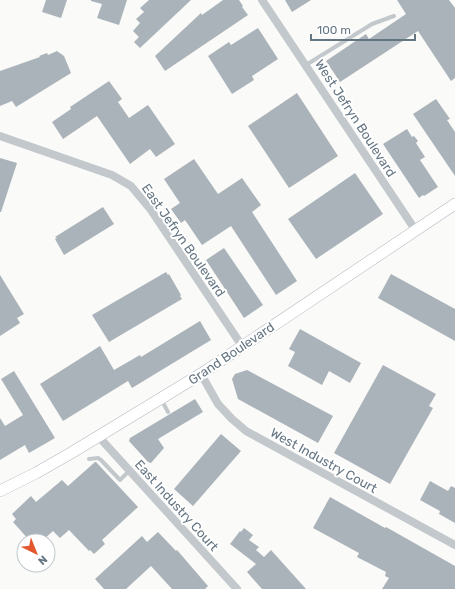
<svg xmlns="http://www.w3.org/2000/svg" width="455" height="589" font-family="Rubik,sans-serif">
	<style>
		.building { fill: #aab3b9 }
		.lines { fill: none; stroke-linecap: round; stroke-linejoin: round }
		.secondary-casing { stroke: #b3babf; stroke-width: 12 }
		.lane { stroke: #c3c8cc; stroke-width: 4 }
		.street { stroke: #c3c8cc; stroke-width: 8 }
		.secondary { stroke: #fff; stroke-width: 11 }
		.labels { text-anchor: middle; stroke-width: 4; stroke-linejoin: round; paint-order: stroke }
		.street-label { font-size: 13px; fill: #657683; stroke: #fff }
	</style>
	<rect width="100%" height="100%" fill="#fafaf8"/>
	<!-- building -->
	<path class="building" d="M46 0H67L61 18 42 12Z
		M91 0H127L119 25 97 18 102 4 91 1Z
		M149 0H191L140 48 134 42 139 37 133 31 140 23 136 19 144 12 140 8Z
		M223 0H239L243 6 242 7 248 15 165 71 155 56 201 13 202 15Z
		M285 0H311L292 12Z
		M397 0H449L455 8V78L451 81 418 31 340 82 326 61 366 34 369 39 406 14Z
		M258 28 278 59 252 76 254 80 232 94 208 56 229 42 231 45Z
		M57 51 64 56 71 73 16 107 12 101 0 106V71L40 57 39 56 47 53 48 55Z
		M109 81 122 99 118 102 129 118 148 105 175 144 156 157 150 149 130 164 97 116 63 139 52 122 71 109 70 107Z
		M297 93 338 156 289 188 248 126Z
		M436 99 450 119 447 120 455 132V176L413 114Z
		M407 129 412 137 414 136 418 141 416 143 425 157 420 160 438 187 424 196 423 195 419 198 383 144Z
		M0 158 17 163 1 212H0Z
		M194 159 218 194 242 178 261 205 252 212 297 281 276 295 231 226 202 245 185 220 181 223 171 209 180 203 164 179Z
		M355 173 383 214 316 259 288 219Z
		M103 207 114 224 64 255 55 239 57 238 55 237Z
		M224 248 263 305 244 318 206 260Z
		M166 272 168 275 169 274 181 295 180 296 182 299 109 342 92 315Z
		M391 274 455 309V341L378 298Z
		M0 275 24 314 17 318 20 323 0 336Z
		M200 321 211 340 132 388 128 381 63 421 40 384 100 346 114 370 140 355 141 357Z
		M300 329 361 363 350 383 329 371 322 385 288 366 295 352 289 349Z
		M383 365 436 394 429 406 433 408 390 484 334 453Z
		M247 370 333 416 318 443 238 399 232 379 235 374Z
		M14 371 55 438 29 453 25 445 0 460V418L5 426 23 415 1 379Z
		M195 399 203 412 158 439 164 448 151 463 148 462 129 441 130 438Z
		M221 434 241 451 193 506 174 489Z
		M95 462H96L138 507 102 540 105 544 94 554 90 550 89 551 69 530 60 538 53 531 42 541H30L13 522 16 519 12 514 31 496 36 502 62 480 68 486Z
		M430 481 448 491 451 486 455 488V523L439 514 440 511 420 500Z
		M330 497 385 528 386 527 455 566V589H382L389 578 385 576 386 572 357 557 359 553 313 528Z
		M244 528 253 535 249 540 259 547 256 550 264 557 271 550 306 589H262L247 572 256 564 230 544 240 531 241 532Z
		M158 532 176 551 177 550 208 586 205 589H172L151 566 126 589H104L95 579 142 536 147 542Z"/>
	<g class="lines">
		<defs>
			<path id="secondary" d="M0 491 36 473 71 453 201 374 455 204"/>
		</defs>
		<!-- secondary casing -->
		<use href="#secondary" class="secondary-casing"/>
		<!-- lane -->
		<path class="lane" d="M306 65 372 24 394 16
			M161 399 168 412
			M89 459 98 458 101 460 120 480 129 471"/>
		<!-- street -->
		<path class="street" d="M262 0 416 231
			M0 136 112 175 131 186 151 210 242 346
			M201 374 218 404 232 419 246 431 455 545
			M99 437 237 589"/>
		<!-- secondary -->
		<use href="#secondary" class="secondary"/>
	</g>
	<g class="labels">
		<!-- street labels -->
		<g class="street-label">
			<text transform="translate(356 118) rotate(57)" y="5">West Jefryn Boulevard</text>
			<text transform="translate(184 240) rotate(55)" y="5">East Jefryn Boulevard</text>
			<text transform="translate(231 353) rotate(-34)" y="5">Grand Boulevard</text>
			<text transform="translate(324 460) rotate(29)" y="5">West Industry Court</text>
			<text transform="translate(177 505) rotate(48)" y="5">East Industry Court</text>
		</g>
	</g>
	<!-- north arrow -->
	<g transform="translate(36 553) rotate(137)"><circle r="19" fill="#ffffff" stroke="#c1c8cd"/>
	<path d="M0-3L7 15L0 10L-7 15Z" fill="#e4572e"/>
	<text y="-6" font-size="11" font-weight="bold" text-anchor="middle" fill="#657683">N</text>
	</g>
	<!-- scale -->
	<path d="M311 34v6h104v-6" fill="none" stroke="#657683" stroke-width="2"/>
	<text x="317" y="34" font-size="12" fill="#657683" stroke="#ffffff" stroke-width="3" paint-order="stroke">100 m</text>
</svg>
